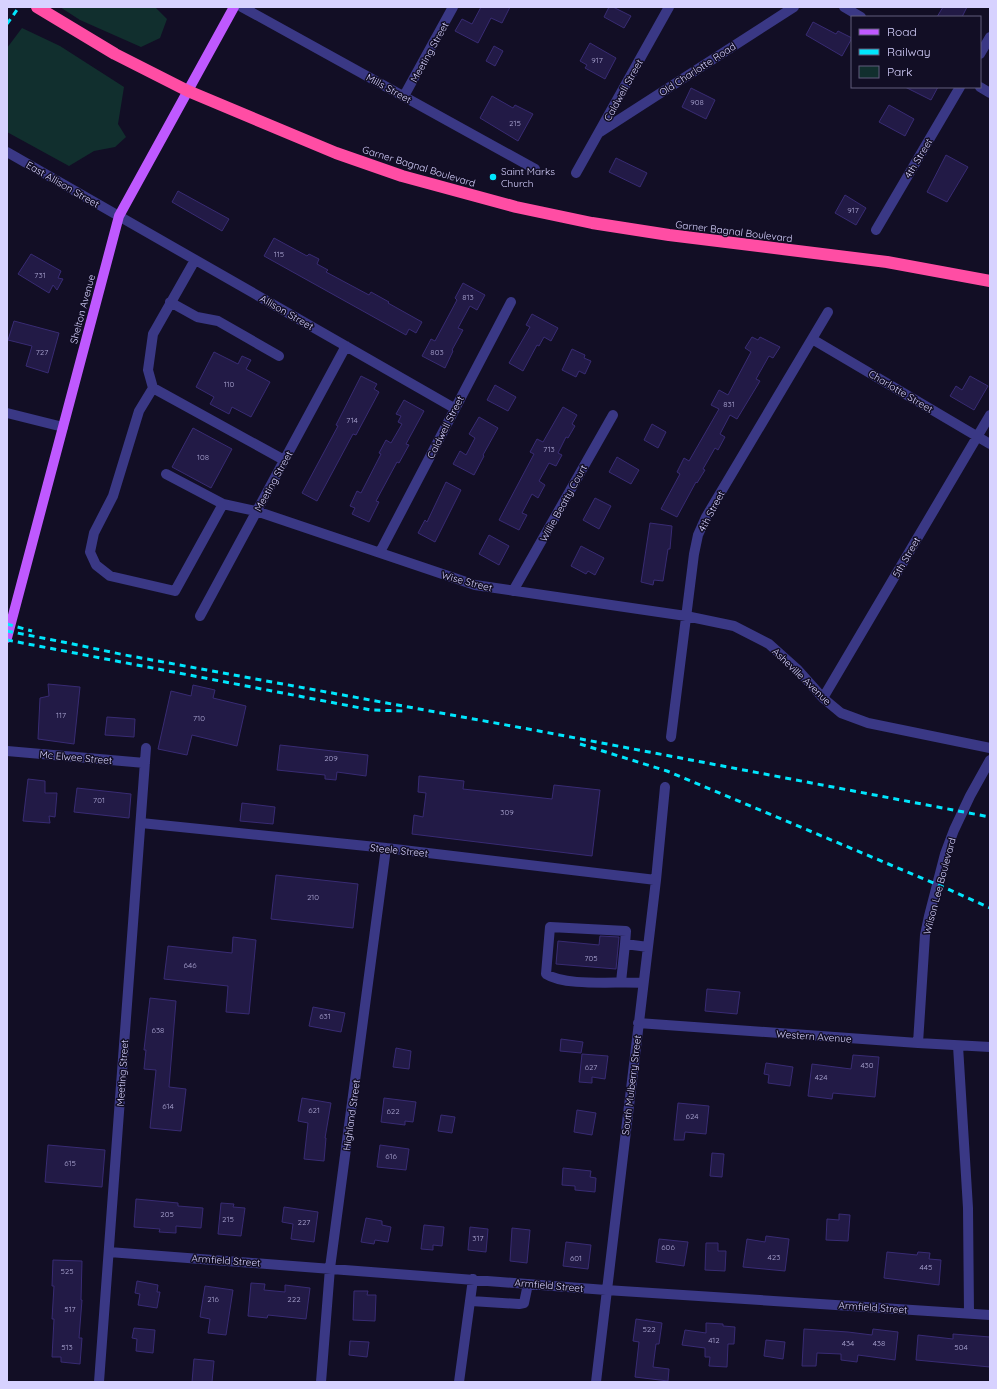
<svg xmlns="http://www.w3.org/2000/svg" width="997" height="1389" font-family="Quicksand,sans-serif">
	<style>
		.green { fill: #112f2e }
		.building { fill: #221a46; stroke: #382b73 }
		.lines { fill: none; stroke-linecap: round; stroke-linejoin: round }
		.minor { stroke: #3a3885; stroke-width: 10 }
		.major { stroke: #bf59ff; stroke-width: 10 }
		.highway { stroke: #ff4da4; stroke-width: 12 }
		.rail { stroke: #00e6fd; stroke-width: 3; stroke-dasharray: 6 5; stroke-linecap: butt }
		.poi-dot { fill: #00e6fd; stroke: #120e25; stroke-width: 1.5 }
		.labels { text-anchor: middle; stroke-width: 3; stroke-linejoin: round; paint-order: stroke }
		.number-label { font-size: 8px; fill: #aaa4d1 }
		.street-label { font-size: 10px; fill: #d7d2ff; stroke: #120e25 }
		.poi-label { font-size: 10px; fill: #d7d2ff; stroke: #120e25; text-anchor: start }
	</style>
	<rect width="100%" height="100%" fill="#120e25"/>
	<!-- green -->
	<path class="green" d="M60 7H155L167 19 160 38 141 47 80 20Z
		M22 28 60 46 124 87 118 124 126 137 115 147 94 151 69 166 7 132V48Z"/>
	<!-- building -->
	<path class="building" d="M481 7H510L502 23 491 18 478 43 455 31 462 19 472 24Z
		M609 7H613L631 16 624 28 604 17Z
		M943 7H967L962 17H937Z
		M813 22 836 34 838 31 852 38 842 56 806 35Z
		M590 43 616 58 605 79 585 68 587 65 580 61Z
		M494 46 503 51 495 66 486 61Z
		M905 87H938L931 100Z
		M691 88 715 100 706 119 682 107Z
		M492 96 513 108 515 105 533 114 518 141 480 118Z
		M889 105 914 119 905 136 879 122Z
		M946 155 968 167 947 202 927 192Z
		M616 158 647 173 640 187 609 172Z
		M178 191 229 219 222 231 172 202Z
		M845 195 866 208 856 225 835 213Z
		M274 238 307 256 309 254 319 259 317 264 328 270 326 272 369 295 371 292 389 302 388 303 422 322 416 333 409 329 406 335 264 256Z
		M31 254 61 271 58 278 63 279 57 290 53 285 49 293 18 274Z
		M463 283 485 295 477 310 470 306 458 328 463 330 452 350 453 351 445 368 422 356 431 339 435 341 457 300 455 298Z
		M532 314 558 328 551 341 544 337 539 346 537 345 523 371 509 363 530 327 526 325Z
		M14 321 59 333 48 373 26 366 32 346 8 340Z
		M752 337 758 340 760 337 780 347 773 358 769 356 756 379 760 381 737 419 730 415 720 434 725 437 718 450 715 448 703 469 705 470 697 483 696 482 677 517 661 509 680 474 677 472 684 458 689 461 719 409 711 405 719 390 728 395 751 352 745 348Z
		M572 349 585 355 584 358 591 361 585 374 579 371 576 377 562 370Z
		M214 352 238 364 242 356 251 360 246 369 270 382 251 417 232 407 229 414 210 404 214 397 196 387Z
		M361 376 377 384 374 389 379 392 356 435 353 434 317 501 302 493 338 426 336 425Z
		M970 376 988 386 974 410 950 396 956 386 962 390Z
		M495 385 516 397 508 411 487 400Z
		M404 400 424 411 406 444 409 445 399 463 397 462 376 501 379 502 369 522 352 514 355 508 350 506 357 491 361 493 381 454 379 453 386 440 391 443 402 424 398 422 401 416 396 414Z
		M563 407 577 415 572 424 575 426 568 438 566 437 558 453 562 455 556 466 549 463 539 481 545 485 538 498 532 494 522 513 527 515 519 530 499 520 534 454 530 452 537 439 543 442Z
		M479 417 498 428 483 455 484 456 474 475 453 464 460 451 466 455 475 438 469 434Z
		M652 424 666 432 658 448 644 440Z
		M193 428 232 449 211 488 172 467Z
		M617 457 639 470 631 484 609 472Z
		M446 482 461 490 435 542 418 533 425 520 427 522Z
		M595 498 611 506 599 529 583 520Z
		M650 523 672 526 670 549H668L663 581 654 580 653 585 641 582Z
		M489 535 509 546 499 565 479 554Z
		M581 546 604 558 595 575 588 571 586 574 571 566Z
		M48 684 80 687 74 744 38 739 40 698 49 696Z
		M193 685 215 690 213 698 246 706 237 746 192 735 187 755 158 749 171 691 191 696Z
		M107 717 135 719 134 737 105 735Z
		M280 745 368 755 366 776 337 772 336 780 325 779V775L277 770Z
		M419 776 464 781 463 789 552 799 554 785 600 790 592 856 412 834 414 815 423 817 426 793 418 792Z
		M28 779 45 781V793H57L55 817 49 816 50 823 23 821Z
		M77 788 131 794 129 818 74 812Z
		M242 803 275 807 273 824 240 821Z
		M276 875 358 884 353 928 271 919Z
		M600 936 619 937 616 969 556 964 558 941 599 945Z
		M233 937 256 940 249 1014 226 1012 228 986 164 979 168 946 232 953Z
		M707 989 740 992 737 1014 705 1011Z
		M150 998 176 1001 169 1087 186 1089 181 1131 150 1128 156 1070 144 1069 146 1050H144Z
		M313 1007 345 1013 341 1032 309 1026Z
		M561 1039 583 1042 581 1053 560 1051Z
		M396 1048 411 1051 409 1069 393 1067Z
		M582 1054 608 1056 605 1079 592 1077V1083L579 1082Z
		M853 1055 879 1057 875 1097 833 1093 832 1099 808 1096 812 1064 851 1069Z
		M766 1063 793 1067 790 1086 768 1083 769 1075 764 1074Z
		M302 1098 331 1103 325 1138H326L324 1161 304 1159 308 1123 298 1121Z
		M384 1098 416 1102 413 1122 405 1121V1125L381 1122Z
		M678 1103 709 1106 706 1134 685 1132 684 1140H674Z
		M577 1110 596 1113 592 1135 574 1132Z
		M441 1115 455 1117 452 1133 438 1131Z
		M48 1145 105 1150 102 1187 45 1182Z
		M380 1145 409 1149 406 1170 377 1167Z
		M712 1153 724 1154 722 1177 710 1176Z
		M563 1168 591 1171 590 1177 596 1178 595 1192 575 1190V1186L562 1185Z
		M136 1199 178 1203V1206L203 1208 201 1228 176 1226V1233L159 1232 160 1229 134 1227Z
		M221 1203 234 1204 233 1207 245 1208 241 1236 218 1234Z
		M284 1207 318 1212 314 1242 291 1239 293 1224 282 1222Z
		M839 1214 850 1215 848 1241 826 1240 827 1219 839 1220Z
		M366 1218 382 1221V1225L391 1227 388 1242 375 1240 374 1244 361 1242Z
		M424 1225 444 1227 442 1246 433 1245V1250L421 1249Z
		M470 1227 488 1229 486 1252 468 1250Z
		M512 1228 530 1230 527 1263 510 1261Z
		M766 1236 789 1239 785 1271 743 1267 747 1239 765 1242Z
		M659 1239 688 1242 684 1266 656 1262Z
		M566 1242 591 1245 588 1269 563 1266Z
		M706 1243H718V1251H726L725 1271 705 1270Z
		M887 1252 917 1255 918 1252 930 1253 929 1259 941 1260 939 1285 884 1278Z
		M53 1260 82 1261 81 1300H82L79 1338H82L80 1364 61 1362V1357H52L54 1319H52L54 1286H52Z
		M137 1281 158 1285 157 1292H160L157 1308 138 1305 140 1294 135 1293Z
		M251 1283 265 1284 264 1290 285 1292V1285L310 1288 306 1319 268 1315 267 1318 248 1316Z
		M205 1286 233 1290 226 1335 208 1333 210 1319 200 1317Z
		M354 1291H368L367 1295H376L375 1321 353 1320Z
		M636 1319 662 1323 659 1344H656L653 1367 669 1369 668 1381 635 1377 639 1342 633 1341Z
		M706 1323 723 1324V1326L735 1327 734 1344H728L727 1367 709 1366 710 1357H705V1348L682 1345 685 1330 706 1333Z
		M134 1328 155 1330 153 1353 136 1351 137 1339 132 1338Z
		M804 1329 848 1332 872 1335 873 1329 898 1332 895 1360 858 1355 857 1362 841 1360V1354L817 1353 816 1366H802Z
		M953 1334 990 1337V1367L916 1360 918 1335 953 1339Z
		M766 1340 785 1342 783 1359 764 1356Z
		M350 1341 369 1342 367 1357 349 1355Z
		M194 1359 214 1361 212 1382H192Z"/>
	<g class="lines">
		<!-- minor -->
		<path class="minor" d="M242 7 535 169
			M844 7 861 17
			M980 54 990 37
			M980 87 990 93
			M404 96 453 7
			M600 132 794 7
			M7 152 454 408
			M576 173 669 7
			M876 230 960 87
			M195 260 153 334 148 370 153 388 284 460
			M170 302 197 317 218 321 279 356
			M812 339 990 444
			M153 388 139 411 113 496 94 533 90 552 96 565 110 576 175 591 223 504 256 511 475 585 686 616 734 626 769 644 798 670 823 698 841 713 868 723 990 748
			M7 413 63 427
			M166 474 223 504
			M380 552 511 302
			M513 591 613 415
			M200 616 346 346
			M823 698 990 415
			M671 737 694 554 698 535 706 517 828 312
			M7 751 145 763
			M141 823 386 848 656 880
			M621 982 625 944
			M643 983C618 981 566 987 546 974L550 927 626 931 625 944 648 947
			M638 1023 918 1043 990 1047
			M918 1043 925 935 929 916 945 854 954 830 970 796 990 760
			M958 1046 968 1208 969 1313
			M109 1252 606 1290 990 1315
			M471 1301 519 1304 524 1303 528 1284
			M99 1382 146 748
			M321 1382 330 1268 386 848
			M459 1382 473 1279
			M596 1382 656 880 665 787"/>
		<!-- major -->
		<path class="major" d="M7 638 119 216 234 7"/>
		<!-- highway -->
		<path class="highway" d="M37 7 115 54 188 91 336 153 402 176 516 207 592 223 669 235 887 262 990 281"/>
		<!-- rail -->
		<path class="rail" d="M7 24 19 7
			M7 624 32 631
			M7 631 63 642 125 655 539 731 990 817
			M7 640 371 710 405 711
			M580 744 667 771 948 889 990 908"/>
	</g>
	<!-- markers -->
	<circle class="poi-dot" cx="493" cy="177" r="4"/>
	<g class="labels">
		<!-- number labels -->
		<g class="number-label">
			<text x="597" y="63">917</text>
			<text x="697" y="105">908</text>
			<text x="515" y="126">215</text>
			<text x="853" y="213">917</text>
			<text x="279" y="257">115</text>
			<text x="40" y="278">731</text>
			<text x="468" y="300">813</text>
			<text x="42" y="355">727</text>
			<text x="437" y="355">803</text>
			<text x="229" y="387">110</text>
			<text x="729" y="407">831</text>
			<text x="352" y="423">714</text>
			<text x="549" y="452">713</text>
			<text x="203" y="460">108</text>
			<text x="61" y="718">117</text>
			<text x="199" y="721">710</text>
			<text x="331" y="761">209</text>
			<text x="99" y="803">701</text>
			<text x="507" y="815">309</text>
			<text x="313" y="900">210</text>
			<text x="591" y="961">705</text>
			<text x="190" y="968">646</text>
			<text x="325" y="1019">631</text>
			<text x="158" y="1033">638</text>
			<text x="867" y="1068">430</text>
			<text x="591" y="1070">627</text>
			<text x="821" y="1080">424</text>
			<text x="168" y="1109">614</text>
			<text x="314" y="1113">621</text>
			<text x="393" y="1114">622</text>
			<text x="692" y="1119">624</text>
			<text x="391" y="1159">616</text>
			<text x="70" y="1166">615</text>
			<text x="167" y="1217">205</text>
			<text x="228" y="1222">215</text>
			<text x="304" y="1225">227</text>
			<text x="478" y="1241">317</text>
			<text x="668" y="1250">606</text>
			<text x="774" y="1260">423</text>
			<text x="576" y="1261">601</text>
			<text x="926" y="1270">445</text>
			<text x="67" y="1274">525</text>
			<text x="213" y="1302">216</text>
			<text x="294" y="1302">222</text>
			<text x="70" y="1312">517</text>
			<text x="649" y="1332">522</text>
			<text x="714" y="1343">412</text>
			<text x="848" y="1346">434</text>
			<text x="879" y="1346">438</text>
			<text x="67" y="1350">513</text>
			<text x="961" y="1350">504</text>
		</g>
		<!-- street labels -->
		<g class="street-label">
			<text transform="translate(429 52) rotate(-61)" y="4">Meeting Street</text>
			<text transform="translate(697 69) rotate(-33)" y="4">Old Charlotte Road</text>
			<text transform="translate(389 88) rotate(29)" y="4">Mills Street</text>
			<text transform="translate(623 90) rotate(-61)" y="4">Caldwell Street</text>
			<text transform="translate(918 158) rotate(-59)" y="4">4th Street</text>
			<text transform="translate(419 166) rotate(17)" y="4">Garner Bagnal Boulevard</text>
			<text transform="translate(63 184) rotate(30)" y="4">East Allison Street</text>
			<text transform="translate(734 231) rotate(7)" y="4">Garner Bagnal Boulevard</text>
			<text transform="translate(82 309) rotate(-75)" y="4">Shelton Avenue</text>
			<text transform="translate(287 312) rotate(30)" y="4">Allison Street</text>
			<text transform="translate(901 391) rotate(31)" y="4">Charlotte Street</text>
			<text transform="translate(445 427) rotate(-63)" y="4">Caldwell Street</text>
			<text transform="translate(273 481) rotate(-61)" y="4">Meeting Street</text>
			<text transform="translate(563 503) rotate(-61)" y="4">Willie Beatty Court</text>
			<text transform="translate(711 511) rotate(-62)" y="4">4th Street</text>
			<text transform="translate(906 557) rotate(-60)" y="4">5th Street</text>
			<text transform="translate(467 581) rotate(15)" y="4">Wise Street</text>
			<text transform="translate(802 676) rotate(44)" y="4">Asheville Avenue</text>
			<text transform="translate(76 757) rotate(5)" y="4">Mc Elwee Street</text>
			<text transform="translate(399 850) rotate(6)" y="4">Steele Street</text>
			<text transform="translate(939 886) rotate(-75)" y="4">Wilson Lee Boulevard</text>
			<text transform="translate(814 1036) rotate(4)" y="4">Western Avenue</text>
			<text transform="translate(122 1073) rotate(-86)" y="4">Meeting Street</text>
			<text transform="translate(631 1085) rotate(-83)" y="4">South Mulberry Street</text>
			<text transform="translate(351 1115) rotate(-82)" y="4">Highland Street</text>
			<text transform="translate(226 1260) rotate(4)" y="4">Armfield Street</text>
			<text transform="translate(549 1285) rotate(5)" y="4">Armfield Street</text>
			<text transform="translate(873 1307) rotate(4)" y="4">Armfield Street</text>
		</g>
		<!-- poi labels -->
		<g class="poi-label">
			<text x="501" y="175">Saint Marks<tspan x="501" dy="12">Church</tspan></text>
		</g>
	</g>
	<!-- border -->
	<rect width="997" height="1389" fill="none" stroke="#d7d2ff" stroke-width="16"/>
	<!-- legend -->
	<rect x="851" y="16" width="130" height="72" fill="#120e25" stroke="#615c7c"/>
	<rect x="859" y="29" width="20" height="6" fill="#bf59ff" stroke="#615c7c"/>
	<text x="887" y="36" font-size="12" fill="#d7d2ff">Road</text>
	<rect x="859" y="49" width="20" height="6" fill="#00e6fd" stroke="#615c7c"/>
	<text x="887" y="56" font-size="12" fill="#d7d2ff">Railway</text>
	<rect x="859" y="66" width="20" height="12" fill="#112f2e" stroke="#615c7c"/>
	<text x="887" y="76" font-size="12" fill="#d7d2ff">Park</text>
</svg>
